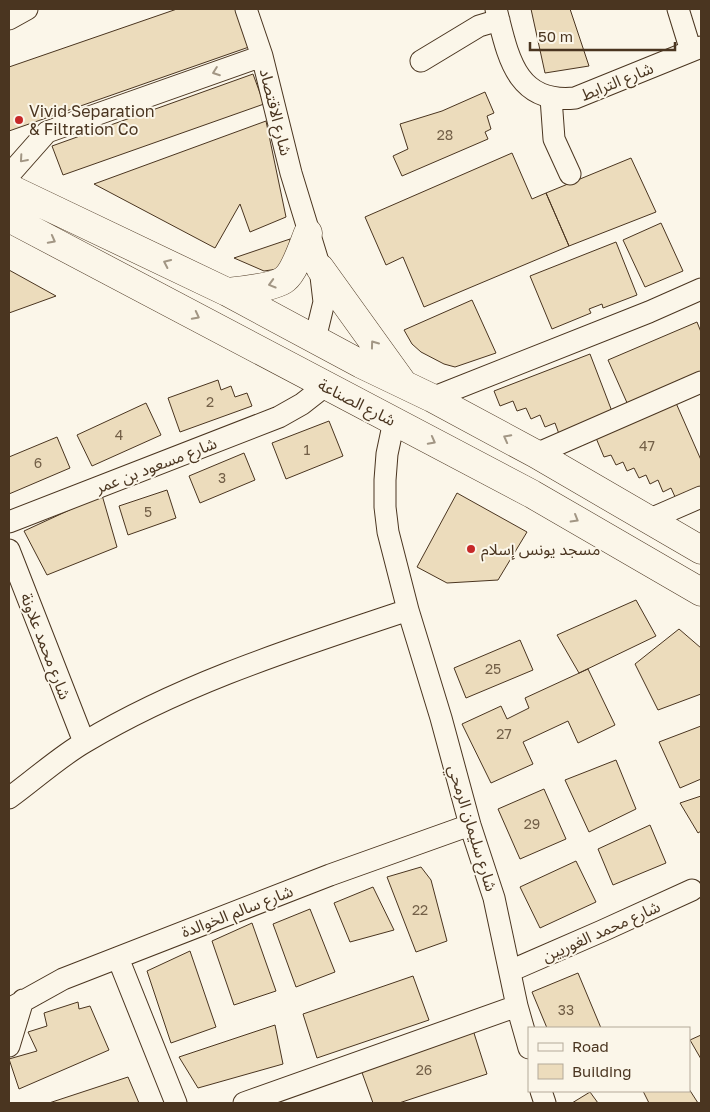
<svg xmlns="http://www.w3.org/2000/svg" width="710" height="1112" font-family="'Golos Text','Noto Sans Arabic',sans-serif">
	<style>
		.building { fill: #ecdcbc; stroke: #4a3520 }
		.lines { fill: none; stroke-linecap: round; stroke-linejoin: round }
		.minor-casing { stroke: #4a3520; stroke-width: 23 }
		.major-casing { stroke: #4a3520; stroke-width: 29 }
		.minor { stroke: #fbf6e9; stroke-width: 21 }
		.major { stroke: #fbf6e9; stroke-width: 28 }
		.oneway { stroke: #a29684 }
		.poi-dot { fill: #c62828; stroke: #fbf6e9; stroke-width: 2 }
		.labels { text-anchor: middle; stroke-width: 4; stroke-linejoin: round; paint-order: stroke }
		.number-label { font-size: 14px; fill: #725f47 }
		.street-label { font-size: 16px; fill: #4a3520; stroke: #fbf6e9 }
		.poi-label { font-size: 16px; fill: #4a3520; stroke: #fbf6e9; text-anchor: start }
	</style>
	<rect width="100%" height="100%" fill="#fbf6e9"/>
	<!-- building -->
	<path class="building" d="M177 9H236L249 47 9 131V67Z
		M531 9H570L589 66 545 73Z
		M253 74 264 104 63 175 52 146Z
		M485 92 494 113 487 116 491 129 485 132 488 139 402 176 393 156 408 149 400 124 442 111Z
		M266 121 286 217 250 232 240 204 215 248 94 184Z
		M512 153 532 199 546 193 569 246 424 307 403 257 386 265 365 217Z
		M631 158 656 212 569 246 546 193Z
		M661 223 683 271 645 287 623 240Z
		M290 239 291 267 264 271 234 258Z
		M616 242 637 295 603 308 602 304 589 309 591 313 552 329 530 276Z
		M9 270 56 296 9 313Z
		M472 300 496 353 455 367 444 364 421 352 412 344 404 330Z
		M697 322 701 332V373L628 405 608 360Z
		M590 354 613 414 559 434 555 423 545 427 540 415 531 419 526 408 517 411 513 401 500 406 494 391Z
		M218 380 221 390 231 386 235 397 247 393 252 406 180 432 168 398Z
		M146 403 161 435 92 466 77 435Z
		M676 403 701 460V488L676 499 671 488 663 492 658 480 650 484 646 475 639 478 634 468 627 471 623 462 616 465 611 455 604 457 596 438Z
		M329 421 343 456 286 479 272 443Z
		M57 437 70 468 9 494V457Z
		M244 453 255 480 200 503 189 476Z
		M167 490 176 518 128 535 119 506Z
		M457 493 527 532 498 580 447 583 417 567Z
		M102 495 117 547 47 575 24 531Z
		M636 600 656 636 579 673 557 635Z
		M679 629 701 648V694L658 710 635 664Z
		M520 640 533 670 466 698 454 668Z
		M588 669 615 725 578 743 568 721 523 742 533 764 491 783 462 724 501 706 507 719 529 708 525 698Z
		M701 726V779L680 788 659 742Z
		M616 760 636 809 589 832 565 780Z
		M544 789 566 839 520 859 498 809Z
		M701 796V831L698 833 680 803Z
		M650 825 666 863 613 885 598 849Z
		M576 861 596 902 540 928 520 887Z
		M421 867 431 880 447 941 416 952 387 877Z
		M373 887 394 930 350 942 334 903Z
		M310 909 335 972 296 987 273 924Z
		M252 923 276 991 234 1005 212 941Z
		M190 951 216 1027 171 1043 147 971Z
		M578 973 601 1028H547L532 992Z
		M413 976 429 1020 317 1058 303 1014Z
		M78 1002 79 1009 90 1006 109 1050 19 1089 9 1059 37 1051 28 1032 47 1026 44 1013Z
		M275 1025 283 1064 198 1088 179 1057Z
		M473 1030 487 1074 399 1103H373L360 1067Z
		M701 1035V1059L690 1040Z
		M128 1077 139 1103H49Z
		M689 1089 698 1103H649L643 1091H689Z
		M590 1092 598 1103H572Z"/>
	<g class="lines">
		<defs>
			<path id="minor" d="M246 9 262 56 291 173 320 268 324 302 315 339
				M496 9C508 55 515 104 575 98L701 47
				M678 9 691 51
				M9 19 27 9
				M421 61 479 26 499 20
				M551 98 554 139 570 174
				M9 175 47 132 262 56
				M432 398 649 312 701 289
				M394 421 387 454 385 480V507L388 532 408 610 441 718 470 825 494 898 517 1006 529 1048
				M536 454 701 382
				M648 520 701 497
				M9 522 279 417 302 404 325 386
				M9 550 84 742
				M9 798C34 780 59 757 85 742 185 682 298 647 408 610
				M118 958 176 1103
				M510 971 602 931 692 890
				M9 1009 63 979 330 875 470 825
				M9 1046 23 1000
				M541 1091 545 1103
				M244 1103 517 1006"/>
			<path id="major" d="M9 188 227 292 361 364 432 398 536 454 701 550
				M9 218 532 494 701 592
				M320 268 402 382
				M227 292C239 291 276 287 285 279 295 271 303 245 308 233"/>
		</defs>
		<!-- minor casing -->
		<use href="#minor" class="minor-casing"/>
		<!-- major casing -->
		<use href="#major" class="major-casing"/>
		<!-- minor -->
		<use href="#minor" class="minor"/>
		<!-- major -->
		<use href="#major" class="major"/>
	</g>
	<!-- one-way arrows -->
	<defs><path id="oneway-chevron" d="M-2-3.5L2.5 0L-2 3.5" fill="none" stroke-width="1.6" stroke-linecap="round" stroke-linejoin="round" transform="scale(1.25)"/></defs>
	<g class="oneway">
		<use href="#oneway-chevron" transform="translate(216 72) rotate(160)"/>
		<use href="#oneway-chevron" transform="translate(23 159) rotate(131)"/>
		<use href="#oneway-chevron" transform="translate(52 240) rotate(28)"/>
		<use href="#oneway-chevron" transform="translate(167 263) rotate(-155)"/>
		<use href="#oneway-chevron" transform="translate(272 284) rotate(164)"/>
		<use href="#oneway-chevron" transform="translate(196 316) rotate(27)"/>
		<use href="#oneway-chevron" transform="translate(374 344) rotate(-126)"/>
		<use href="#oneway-chevron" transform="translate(507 438) rotate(-152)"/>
		<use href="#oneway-chevron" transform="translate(432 441) rotate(28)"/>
		<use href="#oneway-chevron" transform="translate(575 519) rotate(30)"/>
	</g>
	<!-- markers -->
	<g class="poi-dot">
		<circle cx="19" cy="120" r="5"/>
		<circle cx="471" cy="549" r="5"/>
	</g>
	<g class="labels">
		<!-- number labels -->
		<g class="number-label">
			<text x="445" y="140">28</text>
			<text x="210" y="407">2</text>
			<text x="119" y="440">4</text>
			<text x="647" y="451">47</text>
			<text x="307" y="455">1</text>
			<text x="38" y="468">6</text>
			<text x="222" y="483">3</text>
			<text x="148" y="517">5</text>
			<text x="493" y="674">25</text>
			<text x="504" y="739">27</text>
			<text x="532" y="829">29</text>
			<text x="420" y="915">22</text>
			<text x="566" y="1015">33</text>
			<text x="424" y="1075">26</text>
		</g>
		<!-- street labels -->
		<g class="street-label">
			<text transform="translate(617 81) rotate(-22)" y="6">شارع الترابط</text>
			<text transform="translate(276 112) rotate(76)" y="6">شارع الاقتصاد</text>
			<text transform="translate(357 402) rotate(27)" y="6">شارع الصناعة</text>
			<text transform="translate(156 465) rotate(-21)" y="6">شارع مسعود بن عمر</text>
			<text transform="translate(46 646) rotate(69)" y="6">شارع محمد علاونة</text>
			<text transform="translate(473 828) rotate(73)" y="6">شارع سليمان الرمحي</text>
			<text transform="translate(237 911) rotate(-21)" y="6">شارع سالم الخوالدة</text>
			<text transform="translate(601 931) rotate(-24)" y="6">شارع محمد الغوريين</text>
		</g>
		<!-- poi labels -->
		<g class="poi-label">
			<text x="29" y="117">Vivid Separation<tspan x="29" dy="18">&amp; Filtration Co</tspan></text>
			<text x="481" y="555">مسجد يونس إسلام</text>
		</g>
	</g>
	<!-- border -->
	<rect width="710" height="1112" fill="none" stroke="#4a3520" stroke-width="20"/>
	<!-- legend -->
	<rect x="528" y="1027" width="162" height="65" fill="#fbf6e9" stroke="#b4a999"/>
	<rect x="538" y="1043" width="25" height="8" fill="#fbf6e9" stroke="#b4a999"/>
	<text x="572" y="1052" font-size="15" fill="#4a3520">Road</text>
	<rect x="538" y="1064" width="25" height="15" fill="#ecdcbc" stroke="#b4a999"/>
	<text x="572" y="1077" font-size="15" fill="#4a3520">Building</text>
	<!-- scale -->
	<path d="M530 42v8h145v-8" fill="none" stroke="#4a3520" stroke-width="2.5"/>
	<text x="538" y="42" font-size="15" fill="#4a3520" stroke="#fbf6e9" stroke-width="4" paint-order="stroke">50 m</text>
</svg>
